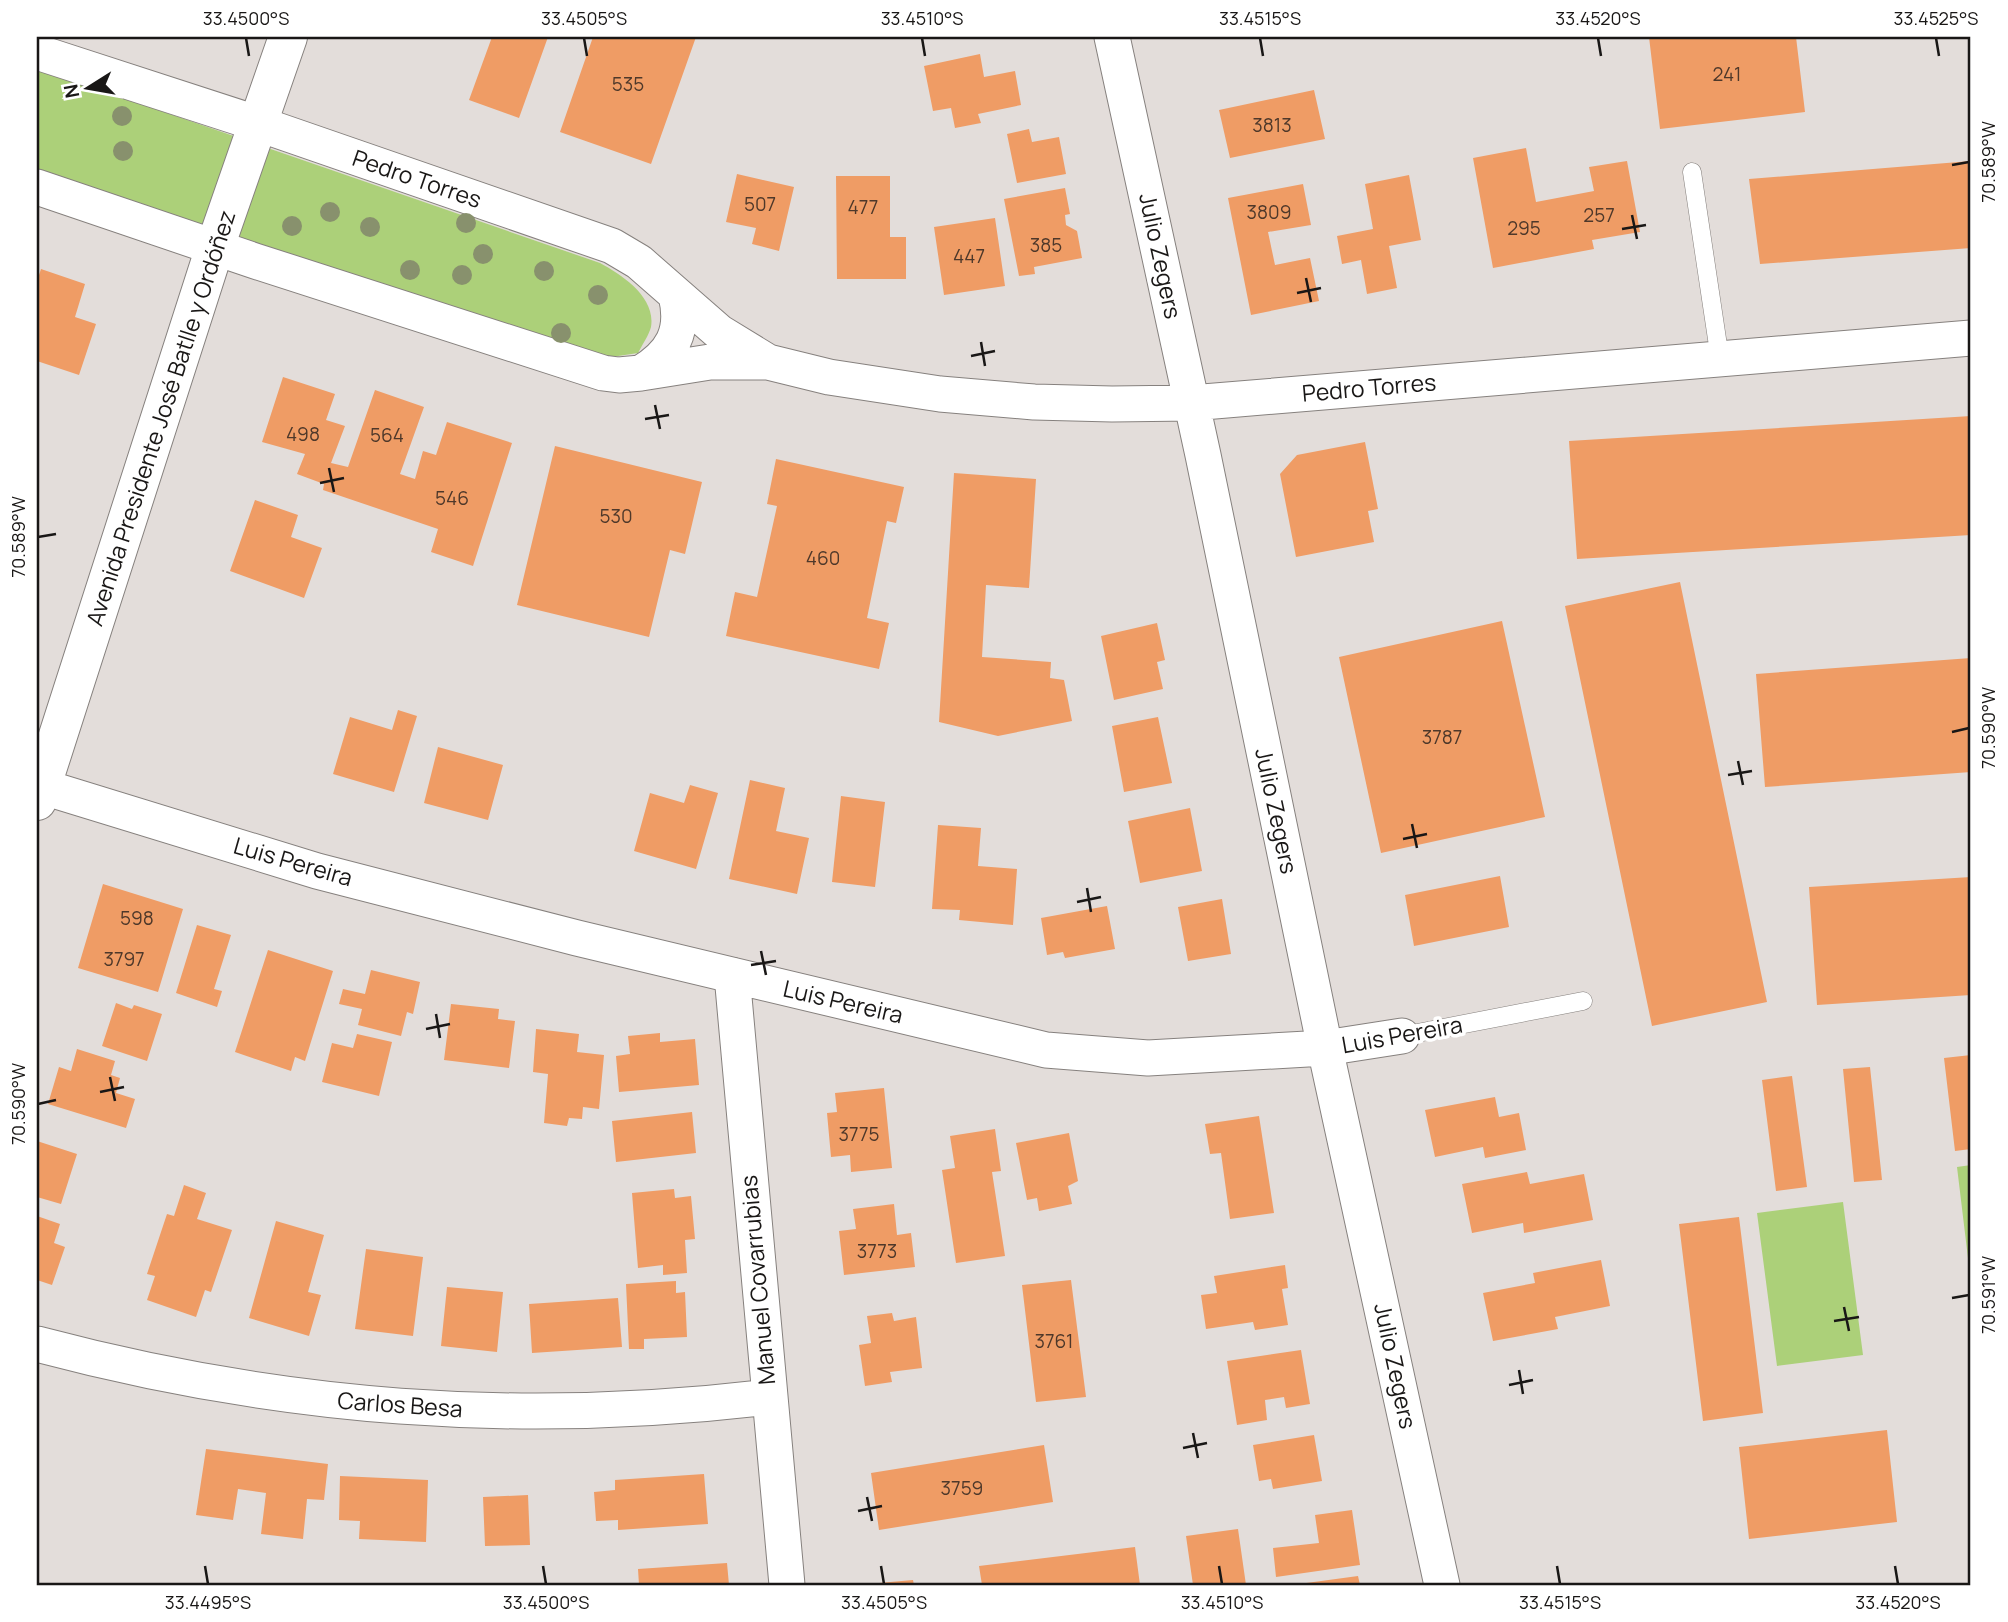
<svg xmlns="http://www.w3.org/2000/svg" width="2008" height="1622" font-family="Manrope,sans-serif">
	<style>
		.green { fill: #acd079 }
		.building { fill: #ef9c65 }
		.lines { fill: none; stroke-linecap: round; stroke-linejoin: round }
		.lane-casing { stroke: #86817e; stroke-width: 19 }
		.street-casing { stroke: #86817e; stroke-width: 37 }
		.secondary-casing { stroke: #86817e; stroke-width: 40 }
		.lane { stroke: #fff; stroke-width: 18 }
		.street { stroke: #fff; stroke-width: 35 }
		.secondary { stroke: #fff; stroke-width: 38 }
		.tree { fill: #88916d }
		.ticks { fill: none; stroke: #191716; stroke-width: 2.5 }
		.labels { text-anchor: middle; stroke-width: 7; stroke-linejoin: round; paint-order: stroke }
		.number-label { font-size: 19px; fill: #4e382a }
		.street-label { font-size: 23px; fill: #191716; stroke: #fff }
		.neatline { fill: none; stroke: #191716; stroke-width: 2.5 }
		.ticks-label { font-size: 18px; text-anchor: middle; fill: #191716 }
	</style>
	<rect width="100%" height="100%" fill="#e3ddda"/>
	<!-- green -->
	<path class="green" d="M37 68 600 263C622 275 656 297 651 327 649 335 642 345 638 353L605 358 37 172Z
		M1971 1165V1283L1957 1167Z
		M1843 1202 1863 1355 1777 1366 1757 1213Z"/>
	<!-- building -->
	<path class="building" d="M492 37H548L519 118 469 100Z
		M593 37H696L651 164 560 132Z
		M1649 37H1796L1805 112 1660 129Z
		M980 54 984 77 1015 71 1021 105 978 114 981 123 955 128 951 108 933 111 924 66Z
		M1314 90 1325 139 1230 158 1219 110Z
		M1029 129 1032 142 1059 137 1066 174 1017 183 1007 134Z
		M1526 148 1536 202 1594 191 1589 167 1627 161 1640 232 1592 240 1594 249 1493 268 1473 158Z
		M1971 161V248L1760 264 1749 179Z
		M737 174 794 187 779 251 752 244 756 228 726 222Z
		M1409 175 1421 240 1389 246 1397 288 1367 294 1361 260 1342 264 1337 236 1373 229 1365 184Z
		M836 176H890V237H906V279H837Z
		M1303 184 1311 225 1268 232 1275 265 1310 258 1319 301 1251 315 1228 198Z
		M1065 188 1070 214 1065 215 1066 225 1077 231 1082 258 1034 267 1035 274 1019 276 1004 199Z
		M995 218 1005 286 944 295 934 227Z
		M41 269 85 284 75 317 96 324 79 375 37 361V281Z
		M283 377 335 394 326 420 345 426 331 463 348 467 375 390 424 407 400 474 415 479 423 451 436 455 447 422 512 443 473 566 431 552 438 529 323 490 324 484 297 474 305 454 262 442Z
		M1971 416V535L1577 559 1569 441Z
		M1365 442 1378 509 1368 511 1374 542 1296 557 1280 474 1297 455Z
		M555 446 702 482 685 554 670 550 649 637 517 605Z
		M776 459 904 487 896 523 887 521 867 618 889 623 879 669 726 636 735 592 757 597 777 506 767 504Z
		M954 473 1036 479 1029 588 986 585 982 657 1051 662 1050 678 1064 680 1072 721 998 736 939 722Z
		M255 500 298 515 291 537 322 548 304 598 230 571Z
		M1680 582 1767 1002 1652 1026 1565 606Z
		M1502 621 1545 817 1381 853 1339 657Z
		M1157 623 1165 660 1157 662 1163 689 1114 700 1101 636Z
		M1971 658V772L1765 787 1756 674Z
		M398 710 417 716 394 792 333 774 350 717 392 730Z
		M1158 717 1172 783 1124 792 1112 726Z
		M438 747 503 765 488 820 424 803Z
		M750 780 785 788 776 831 809 838 797 894 729 879Z
		M690 785 718 793 696 869 634 851 650 793 684 803Z
		M841 796 885 802 875 887 832 882Z
		M1190 808 1202 871 1140 883 1128 821Z
		M938 825 981 828 978 866 1017 869 1013 925 959 920 960 910 932 909Z
		M1500 876 1509 927 1414 946 1405 895Z
		M1971 877V995L1817 1005 1809 887Z
		M103 884 183 909 158 992 78 968Z
		M1222 899 1231 954 1188 961 1178 907Z
		M1107 906 1115 949 1065 958 1063 952 1047 955 1041 918Z
		M197 925 231 935 214 989 222 991 217 1007 176 993Z
		M268 950 333 971 305 1061 295 1057 291 1071 235 1052Z
		M371 970 420 982 413 1014 407 1012 401 1036 358 1025 362 1009 339 1004 343 989 365 994Z
		M116 1003 132 1009 134 1005 162 1014 147 1061 102 1046Z
		M451 1004 499 1009 498 1019 515 1021 509 1068 444 1060Z
		M536 1029 579 1034 577 1052 604 1055 599 1109 583 1107 582 1119 569 1118 567 1126 544 1123 548 1074 533 1072Z
		M660 1033V1042L695 1039 699 1085 619 1092 616 1056 630 1054 628 1036Z
		M357 1034 392 1042 379 1096 322 1082 332 1043 353 1048Z
		M77 1049 115 1061 111 1075 120 1078 116 1093 135 1099 126 1128 48 1104 59 1067 71 1071Z
		M1971 1055V1149L1955 1151 1944 1058Z
		M1870 1067 1882 1180 1854 1182 1843 1069Z
		M1792 1076 1807 1187 1776 1191 1762 1080Z
		M884 1088 892 1168 851 1172 850 1155 831 1157 827 1113 837 1112 835 1093Z
		M1495 1097 1499 1117 1519 1113 1526 1150 1485 1158 1483 1147 1435 1157 1425 1110Z
		M692 1112 696 1153 616 1162 612 1121Z
		M1259 1116 1274 1213 1230 1219 1221 1153 1210 1154 1205 1124Z
		M995 1129 1001 1171 992 1172 1005 1256 956 1263 942 1170 955 1168 950 1136Z
		M1069 1133 1078 1181 1068 1186 1072 1204 1039 1211 1037 1198 1027 1200 1016 1143Z
		M37 1141 77 1154 61 1204 37 1197Z
		M1527 1172 1530 1184 1584 1174 1593 1220 1524 1233 1523 1223 1472 1233 1462 1184Z
		M184 1185 206 1193 197 1219 232 1230 211 1292 205 1290 196 1317 147 1300 155 1276 147 1274 167 1214 174 1216Z
		M674 1189 675 1198 691 1196 695 1239 685 1240 687 1273 663 1275V1265L638 1268 632 1193Z
		M894 1204 897 1235 911 1233 915 1267 844 1275 839 1231 856 1229 853 1209Z
		M37 1216 60 1224 54 1243 65 1247 52 1285 37 1280Z
		M1739 1217 1763 1413 1703 1421 1679 1224Z
		M276 1221 324 1235 308 1292 321 1295 309 1336 249 1318Z
		M366 1249 423 1257 413 1336 355 1329Z
		M1601 1260 1610 1306 1555 1317 1558 1329 1493 1341 1483 1293 1535 1283 1533 1273Z
		M1285 1265 1288 1288 1282 1289 1288 1325 1255 1330 1253 1322 1206 1329 1201 1295 1217 1293 1214 1276Z
		M1071 1280 1086 1397 1036 1402 1022 1285Z
		M676 1281V1293L685 1292 687 1337 644 1339V1349H629L626 1284Z
		M447 1287 503 1292 497 1352 441 1346Z
		M618 1298 622 1347 532 1353 529 1304Z
		M892 1313 894 1321 916 1317 922 1368 890 1372 892 1382 865 1386 859 1345 871 1343 867 1316Z
		M1301 1350 1310 1404 1286 1408 1284 1397 1265 1400 1267 1420 1237 1425 1227 1361Z
		M1887 1430 1897 1522 1749 1539 1739 1447Z
		M1314 1435 1322 1481 1273 1489 1271 1479 1259 1481 1253 1445Z
		M1044 1445 1053 1502 879 1530 871 1473Z
		M206 1449 328 1464 324 1500 307 1499 303 1539 261 1534 266 1493 238 1489 233 1520 196 1515Z
		M704 1474 708 1524 618 1530V1520L596 1521 594 1492 615 1490V1480Z
		M340 1476 428 1480 426 1542 359 1539 360 1521 339 1520Z
		M528 1495 530 1545 485 1546 483 1497Z
		M1352 1510 1360 1565 1276 1577 1273 1548 1319 1543 1315 1515Z
		M1238 1529 1246 1585H1193L1186 1536Z
		M1135 1547 1140 1585H982L979 1566Z
		M727 1563 729 1585H639L638 1569Z
		M1358 1576 1360 1585H1300L1299 1584Z
		M913 1580 914 1585H879V1583Z"/>
	<g class="lines">
		<defs>
			<path id="lane" d="M1692 172 1720 359
				M1402 1036 1583 1001"/>
			<path id="street" d="M1112 37 1203 455 1325 1048 1442 1585
				M37 52 259 124 612 246 639 262 719 332 768 362
				M37 187 255 261 603 373 619 375 641 373 710 362H768L829 377 940 394 1034 402 1112 404 1191 403 1971 338
				M641 373C672 354 685 332 676 295
				M37 785 317 871 577 938 1046 1050 1148 1058 1325 1048 1402 1036
				M732 975 787 1585
				M37 1344C282 1409 517 1427 769 1397"/>
			<path id="secondary" d="M37 801 215 247 288 37"/>
		</defs>
		<!-- lane casing -->
		<use href="#lane" class="lane-casing"/>
		<!-- street casing -->
		<use href="#street" class="street-casing"/>
		<!-- secondary casing -->
		<use href="#secondary" class="secondary-casing"/>
		<!-- lane -->
		<use href="#lane" class="lane"/>
		<!-- street -->
		<use href="#street" class="street"/>
		<!-- secondary -->
		<use href="#secondary" class="secondary"/>
	</g>
	<!-- trees -->
	<g class="tree">
		<circle cx="122" cy="116" r="10"/>
		<circle cx="123" cy="151" r="10"/>
		<circle cx="330" cy="212" r="10"/>
		<circle cx="466" cy="223" r="10"/>
		<circle cx="292" cy="226" r="10"/>
		<circle cx="370" cy="227" r="10"/>
		<circle cx="483" cy="254" r="10"/>
		<circle cx="410" cy="270" r="10"/>
		<circle cx="544" cy="271" r="10"/>
		<circle cx="462" cy="275" r="10"/>
		<circle cx="598" cy="295" r="10"/>
		<circle cx="561" cy="333" r="10"/>
	</g>
	<!-- ticks -->
	<path class="ticks" d="M246 38 249 56M584 38 587 56M922 38 925 56M1260 38 1263 56M1598 38 1601 56M1936 38 1939 56M1952 165 1969 162M1632 215 1637 239M1622 229 1646 225M1306 278 1311 302M1297 293 1321 288M981 342 985 366M971 356 995 351M655 405 660 429M645 419 669 415M329 468 334 492M320 483 344 478M38 537 56 534M1952 732 1969 728M1738 761 1743 785M1728 775 1752 771M1412 824 1417 848M1403 839 1427 834M1087 888 1091 912M1077 902 1101 897M761 951 766 975M751 965 776 961M436 1014 440 1038M426 1029 450 1024M110 1077 115 1101M100 1092 124 1087M38 1104 56 1100M1952 1298 1969 1295M1844 1307 1849 1331M1834 1321 1859 1317M1519 1370 1523 1394M1509 1385 1533 1380M1193 1433 1198 1458M1183 1448 1207 1443M867 1497 872 1521M858 1511 882 1506M205 1566 208 1584M543 1566 546 1584M881 1566 884 1584M1219 1566 1222 1584M1557 1566 1560 1584M1895 1566 1898 1584"/>
	<g class="labels">
		<!-- number labels -->
		<g class="number-label">
			<text x="1727" y="81">241</text>
			<text x="628" y="91">535</text>
			<text x="1272" y="132">3813</text>
			<text x="760" y="211">507</text>
			<text x="863" y="214">477</text>
			<text x="1269" y="219">3809</text>
			<text x="1599" y="222">257</text>
			<text x="1524" y="235">295</text>
			<text x="1046" y="252">385</text>
			<text x="969" y="263">447</text>
			<text x="303" y="441">498</text>
			<text x="387" y="442">564</text>
			<text x="452" y="505">546</text>
			<text x="616" y="523">530</text>
			<text x="823" y="565">460</text>
			<text x="1442" y="744">3787</text>
			<text x="137" y="925">598</text>
			<text x="124" y="966">3797</text>
			<text x="859" y="1141">3775</text>
			<text x="877" y="1258">3773</text>
			<text x="1054" y="1348">3761</text>
			<text x="962" y="1495">3759</text>
		</g>
		<!-- street labels -->
		<g class="street-label">
			<text transform="translate(417 179) rotate(19)" y="8">Pedro Torres</text>
			<text transform="translate(1160 256) rotate(78)" y="8">Julio Zegers</text>
			<text transform="translate(1369 388) rotate(-5)" y="8">Pedro Torres</text>
			<text transform="translate(161 418) rotate(-72)" y="8">Avenida Presidente José Batlle y Ordóñez</text>
			<text transform="translate(1276 811) rotate(78)" y="8">Julio Zegers</text>
			<text transform="translate(293 862) rotate(16)" y="8">Luis Pereira</text>
			<text transform="translate(843 1002) rotate(13)" y="8">Luis Pereira</text>
			<text transform="translate(1402 1035) rotate(-10)" y="8">Luis Pereira</text>
			<text transform="translate(758 1280) rotate(-95)" y="8">Manuel Covarrubias</text>
			<text transform="translate(1395 1366) rotate(78)" y="8">Julio Zegers</text>
			<text transform="translate(400 1405) rotate(4)" y="8">Carlos Besa</text>
		</g>
	</g>
	<!-- border -->
	<rect width="2008" height="1622" fill="none" stroke="#ffffff" stroke-width="77"/>
	<!-- north arrow -->
	<g transform="translate(88 88) rotate(259)" stroke="#ffffff" stroke-width="5" paint-order="stroke">
	<path d="M0-5L12 26L0 18L-12 26Z" fill="#191716"/>
	<text y="-10" font-size="19" font-weight="bold" text-anchor="middle" fill="#191716">N</text>
	</g>
	<rect x="38" y="38" width="1931" height="1546" class="neatline"/>
	<g class="ticks-label">
		<text x="246" y="25">33.4500°S</text>
		<text x="584" y="25">33.4505°S</text>
		<text x="922" y="25">33.4510°S</text>
		<text x="1260" y="25">33.4515°S</text>
		<text x="1598" y="25">33.4520°S</text>
		<text x="1936" y="25">33.4525°S</text>
		<text transform="translate(1989 162) rotate(-90)" y="6">70.589°W</text>
		<text transform="translate(19 537) rotate(-90)" y="6">70.589°W</text>
		<text transform="translate(1989 728) rotate(-90)" y="6">70.590°W</text>
		<text transform="translate(19 1104) rotate(-90)" y="6">70.590°W</text>
		<text transform="translate(1989 1295) rotate(-90)" y="6">70.591°W</text>
		<text x="208" y="1609">33.4495°S</text>
		<text x="546" y="1609">33.4500°S</text>
		<text x="884" y="1609">33.4505°S</text>
		<text x="1222" y="1609">33.4510°S</text>
		<text x="1560" y="1609">33.4515°S</text>
		<text x="1898" y="1609">33.4520°S</text>
	</g>
</svg>
